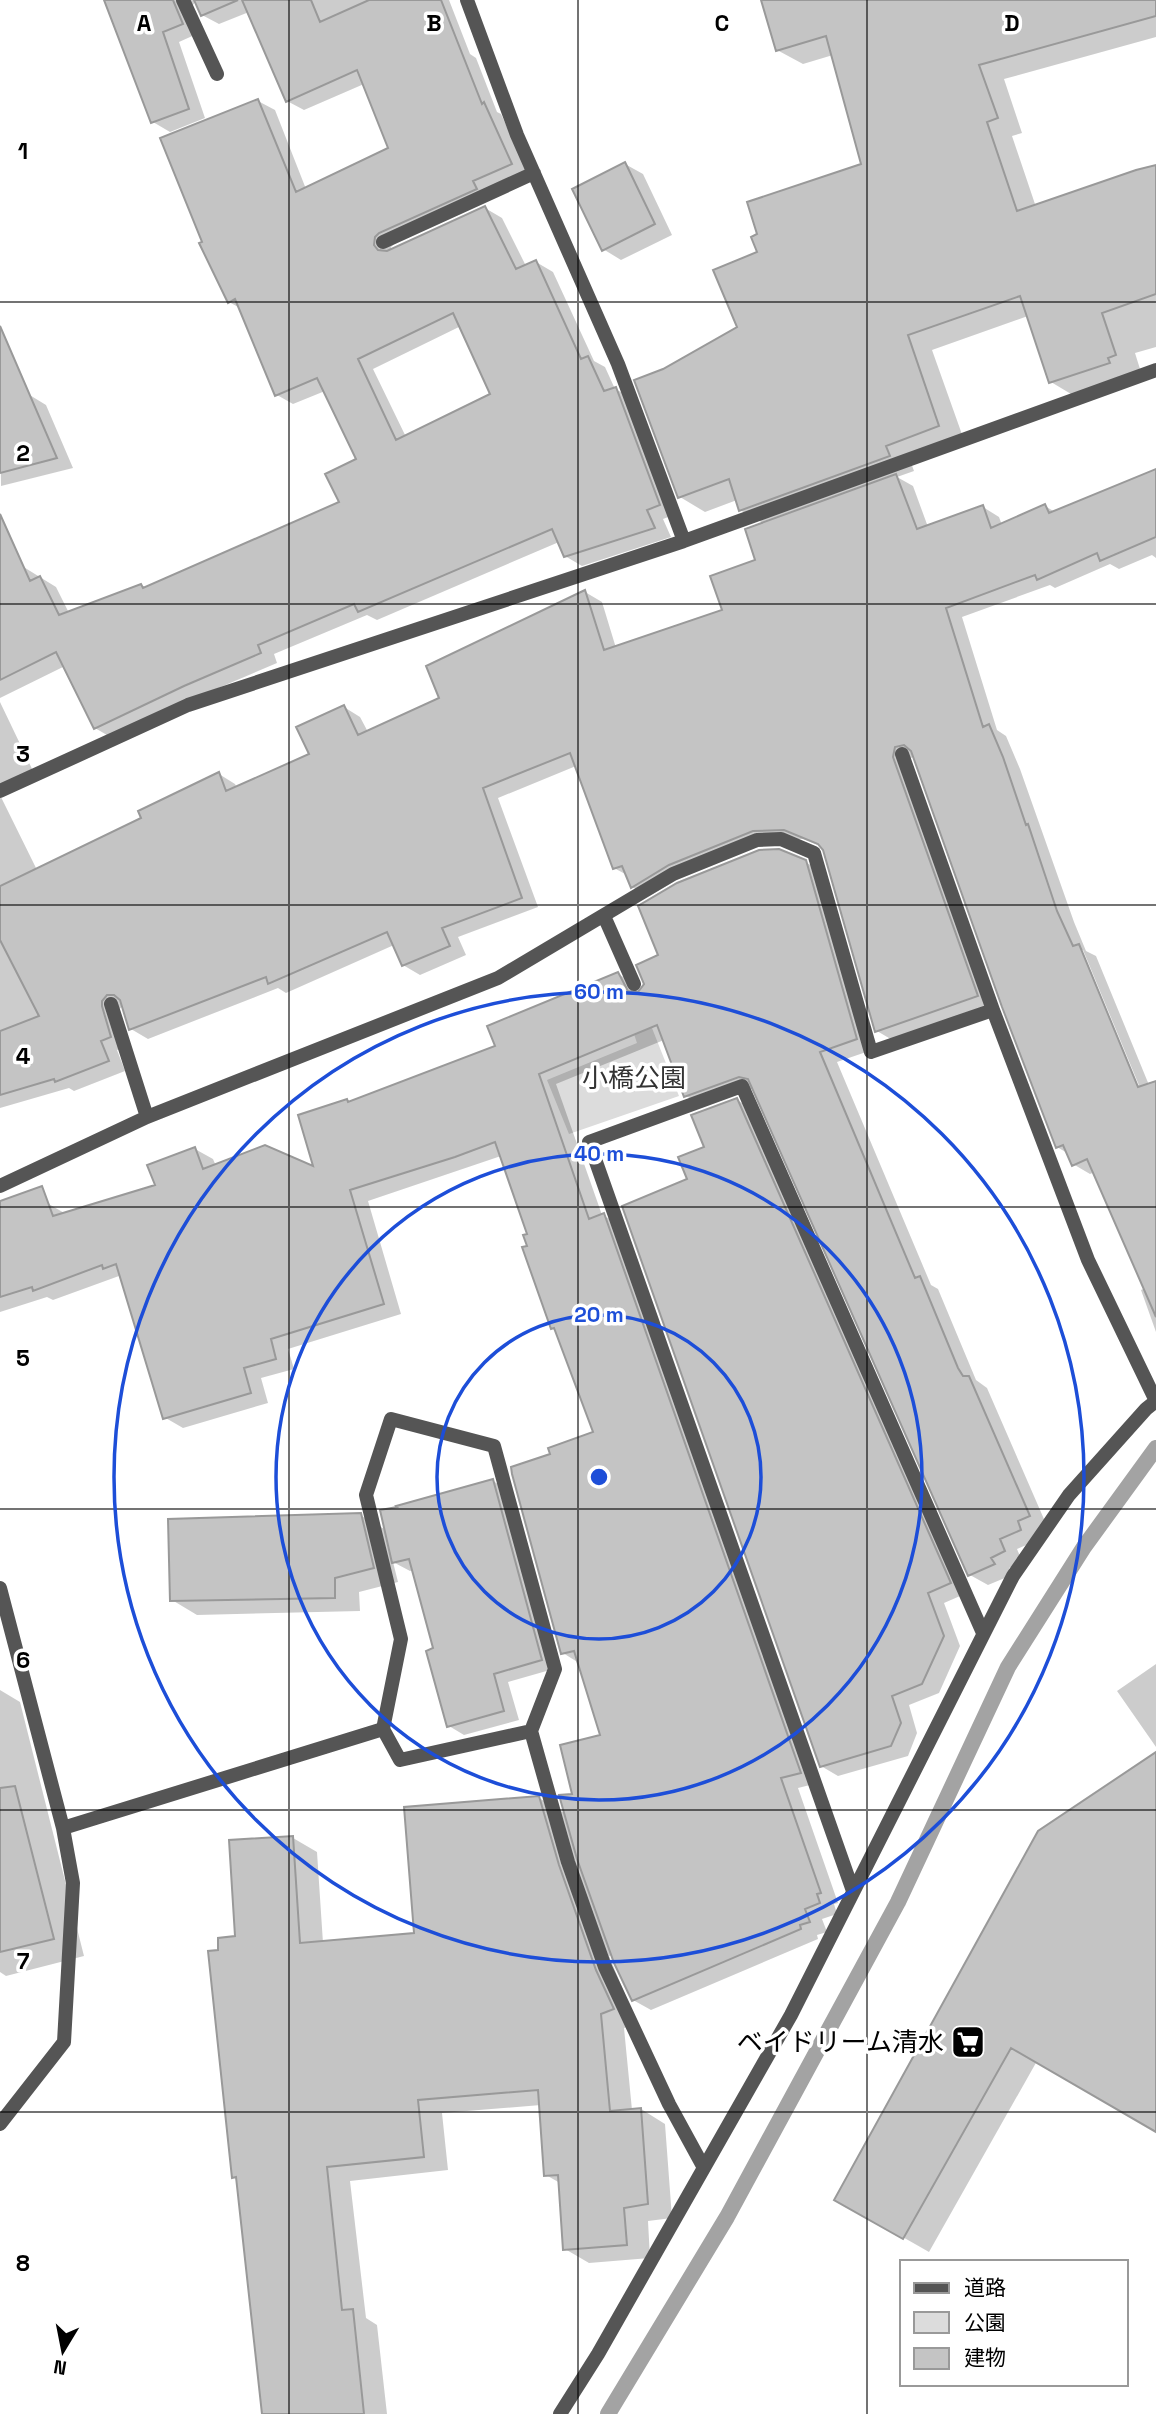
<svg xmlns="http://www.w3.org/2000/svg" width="1156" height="2414" font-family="'Space Grotesk','Noto Sans JP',sans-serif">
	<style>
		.green { fill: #dcdcdc }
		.shadow { fill: #0003; fill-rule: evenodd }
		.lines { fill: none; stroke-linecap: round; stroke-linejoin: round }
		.stream { stroke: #a3a3a3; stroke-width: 16 }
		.building { fill: #c4c4c4; stroke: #999; stroke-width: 2; fill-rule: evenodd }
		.street { stroke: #555; stroke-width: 14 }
		.grid { fill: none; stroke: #000; stroke-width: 2; stroke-opacity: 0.55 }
		.ring { fill: none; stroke: #1d4ed8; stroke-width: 3.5 }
		.labels { text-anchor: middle; stroke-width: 7; stroke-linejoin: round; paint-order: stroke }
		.park-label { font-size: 26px; fill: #333; stroke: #fff }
		.poi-label { font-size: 26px; fill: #000; stroke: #fff; text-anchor: end }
		.grid-label { font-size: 23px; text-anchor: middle; font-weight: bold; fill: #000; stroke: #fff; stroke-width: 7; stroke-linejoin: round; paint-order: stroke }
		.centre { fill: #1d4ed8; stroke: #fff; stroke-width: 3.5 }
		.ring-label { font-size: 21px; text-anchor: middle; font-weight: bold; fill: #1d4ed8; stroke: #fff; stroke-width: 7; stroke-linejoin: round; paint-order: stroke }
	</style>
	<rect width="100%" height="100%" fill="#fff"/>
	<!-- green -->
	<path class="green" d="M642 1003 679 1096 569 1134 547 1080 637 1043 626 1010Z"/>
	<!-- shadow -->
	<path class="shadow" d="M106 0H449L470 54 476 58 497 112 501 114 528 173 396 242 391 247V251L485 208 502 218 526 266 536 262 553 272 594 361 605 367 615 389 633 398 676 514 663 519 671 537 582 566 565 556 559 542 377 620 367 615 274 654 277 663 202 695 112 738 95 728 65 666 0 698V574L22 566 56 587 69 613 141 585 146 588 341 503 358 460 325 391 293 404 277 395 240 308 229 302 258 101 275 110 306 189 390 149 364 84 304 110 287 101 249 12 219 24 202 15 196 0 190 10 199 33 179 42 205 118 170 132 153 122ZM461 326 492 395 406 437 373 369Z
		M762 0H1156V37L1004 79 1022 133 1012 136 1036 207 1156 166V347L1135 353 1140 369 1076 397 1051 382 1028 316 932 350 964 440 910 460 914 471 897 477 913 486 928 527 983 507 999 517 1002 525 1045 506 1055 512 1156 471V558L1152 555 1119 569 1110 564 1055 588 1050 585 962 617 997 730 1006 736 1020 769 1074 922 1086 951 1096 956 1149 1085 1156 1083V1332L1141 1290 1145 1288 1095 1172 1090 1174 1073 1164 1069 1154 1057 1147 915 756 911 758 909 768 994 1006 894 1041 877 1031 823 847 803 839 771 840 687 874 649 896 632 887 627 875 614 868 576 766 498 798 538 907 458 937 466 955 420 975 403 965 394 945 286 993 278 988 148 1039 131 1029 123 1005 118 1011 127 1047 117 1050 125 1071 74 1091 69 1088 0 1108V795L37 870 143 819 219 774 235 784 237 788 311 755 344 707 360 717 368 732 441 698 585 592 602 602 616 648 724 611 758 561 765 524 740 510 737 500 705 512 680 497 663 371 739 328 759 253 863 165 833 55 803 64 777 50ZM1079 950H1083L1143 1095 1140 1096Z
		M625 164 643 174 672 235 621 260 603 249Z
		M28 394 46 405 73 468 1 486 0 401Z
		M0 702 34 773 0 789Z
		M805 862 824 872 875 1049 837 1062 931 1285 938 1289 976 1380 987 1388 1047 1526 1038 1540 1017 1549 1022 1561 1009 1568 1012 1575 988 1585 970 1575 754 1088 704 1106 686 1096 664 1040 556 1084 602 1215 622 1225 818 1783 798 1788 838 1903 834 1904 837 1914 822 1919 827 1932 817 1935 818 1939 651 2010 633 2000 612 1955 609 1956 637 2023 624 2028 632 2110 641 2109 665 2124 672 2218 648 2221 650 2258 589 2263 565 2249 560 2183 546 2175 541 2105 442 2113 448 2170 350 2181 366 2318 377 2325 387 2414H263L210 1953 220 1952 237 1938 293 1838 317 1852 323 1943 416 1935 539 1798 566 1814 603 1736 579 1663 563 1653 552 1455 595 1433 557 1330 553 1328 529 1247V1235L501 1156 368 1201 401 1314 288 1349 294 1369 261 1378 268 1403 183 1428 164 1417 122 1278 119 1276 53 1300 47 1297 0 1312V1218L47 1203 66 1214 157 1187 195 1149 213 1159 216 1166 316 1169 347 1101 350 1103 497 1047 618 974 636 984 640 992 660 956Z
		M737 1100 754 1110 967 1593 944 1603 960 1646 939 1693 909 1705 917 1733 908 1756 838 1776 821 1766 689 1180Z
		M493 1481 508 1490 557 1668 508 1682 519 1720 464 1735 449 1726 435 1649 414 1570 410 1571 393 1562 398 1582 359 1592 360 1611 197 1615 172 1600 360 1515 386 1530Z
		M1156 1664V1747L1117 1691Z
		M0 1690 20 1702 84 1956 6 1976 0 1972Z
		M1156 1755V2130L1037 2061 929 2252 836 2199Z"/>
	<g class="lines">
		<!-- stream -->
		<path class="stream" d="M608 2414 727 2217 898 1902 1008 1667 1084 1547 1156 1448"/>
	</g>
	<!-- building -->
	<path class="building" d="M104 0H173L183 24 163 32 189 109 151 123Z
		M194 0H238L201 16Z
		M242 0H311L320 22 369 0H441L482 104 484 102 512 164 473 181 477 189 379 233 375 237 374 245 378 250 387 251 485 206 516 269 536 260 581 359 588 356 604 391 616 387 660 505 647 510 655 528 564 557 552 529 358 612 354 604 258 645 261 653 184 686 94 729 56 652 0 680V514L30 581 40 576 59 615 141 584 143 588 339 502 325 474 356 459 317 378 275 396 235 299 228 303 199 243 202 242 160 138 258 99 296 192 388 148 357 70 286 102ZM453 313 490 394 396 440 358 359Z
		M761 0H1156V16L979 65 998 118 987 122 1017 211 1136 170 1156 165V294L1102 313 1116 355 1108 358 1110 363 1049 383 1020 296 908 335 939 426 886 446 890 456 739 511 729 479 678 498 634 380 663 369 737 327 713 270 757 252 751 237 757 234 747 202 861 164 826 36 776 51Z
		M625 162 655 224 602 251 572 189Z
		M0 326 57 458 0 473Z
		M1156 469V537L1100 561 1097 553 1037 580 1035 575 946 608 983 727 989 724 1003 757 1026 825 1028 824 1057 911 1073 946 1079 944 1138 1087 1156 1081V1317L1087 1159 1072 1166 1063 1145 1056 1148 1002 1007 911 751 904 745 895 747 893 757 978 996 875 1032 823 850 818 844 784 830 753 831 669 865 631 888 622 866 613 869 570 753 483 788 522 898 442 928 450 946 402 966 387 932 268 984 266 977 129 1030 120 1000 114 995H107L102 1001V1006L111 1037 101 1041 109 1061 55 1082 54 1079 0 1095V1031L39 1016 0 940V886L141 818 138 811 219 772 226 791 309 754 296 727 344 705 358 735 439 698 426 666 585 590 604 650 722 610 710 576 755 560 745 529 896 474 917 529 983 505 991 528 1045 504 1049 513Z
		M779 849 806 860 857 1039 820 1052 915 1278 920 1276 958 1368 963 1376H969L1030 1516 1018 1521 1021 1530 1000 1539 1005 1551 991 1558 995 1564 968 1576 748 1079 739 1077 684 1097 657 1025 539 1074 589 1219 604 1213 801 1773 781 1778 821 1893 817 1894 820 1903 805 1909 810 1922 800 1925 801 1929 632 2001 614 1963 577 1859 559 1795 572 1794 560 1745 600 1735 574 1651 561 1654 512 1474 511 1467 550 1454 548 1448 593 1432 554 1328 551 1329 522 1247 527 1246 523 1235 527 1234 495 1142 455 1157 350 1190 384 1304 271 1339 276 1359 244 1368 251 1393 163 1419 116 1264 103 1269 102 1265 33 1291 32 1287 0 1297V1201L42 1186 53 1216 155 1185 147 1165 195 1147 203 1169 265 1145 313 1166 298 1115 347 1099 348 1102 495 1046 487 1026 618 972 628 991 638 992 644 984 636 965 658 955 638 906 677 883 759 850Z
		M737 1098 951 1583 928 1593 944 1636 922 1684 892 1696 901 1723 891 1746 820 1767 622 1206 687 1179 678 1157 704 1147 691 1115Z
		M493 1479 542 1660 494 1674 504 1711 447 1727 426 1651 433 1648 409 1559 392 1563 380 1510 397 1507 396 1506Z
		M361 1513 374 1568 335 1578V1598L170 1601 168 1519Z
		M1156 1752V2132L1011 2048 903 2239 834 2200 1038 1831Z
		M15 1786 54 1939 0 1952V1788Z
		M539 1796 559 1865 596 1970 614 2009 601 2014 610 2111 641 2108 648 2204 624 2208 627 2245 563 2250 558 2175 544 2176 538 2090 418 2100 424 2157 327 2167 342 2310 353 2309 364 2414H262L236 2177 232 2178 208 1951 218 1950V1938L235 1936 229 1840 293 1836 300 1943 414 1933 404 1807Z"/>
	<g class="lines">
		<!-- street -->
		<path class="street" d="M183 0 217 74
			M467 0 517 135 618 364 684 541
			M383 242 534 173
			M902 754 993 1010 1088 1260 1156 1401
			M0 791 188 705 684 541 1156 370
			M604 916 634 984
			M111 1004 147 1117
			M0 1186 147 1117 498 978 673 874 757 840 781 839 814 853 871 1052 993 1010
			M0 1588 63 1828 383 1729 401 1639 366 1495 391 1419 494 1446 555 1669 531 1731 568 1862 605 1967 669 2104 704 2168
			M383 1729 400 1760 531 1731
			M853 1891 589 1142 742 1086 983 1633
			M0 2124 64 2042 73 1883 63 1828
			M560 2414 598 2354 791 2015 1013 1576 1069 1495 1146 1409 1156 1401"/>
	</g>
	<!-- grid -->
	<path class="grid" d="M289 0V2414M578 0V2414M867 0V2414M0 302H1156M0 604H1156M0 905H1156M0 1207H1156M0 1509H1156M0 1810H1156M0 2112H1156"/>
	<!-- distance rings -->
	<g class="ring">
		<circle cx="599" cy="1477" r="162"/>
		<circle cx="599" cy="1477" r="323"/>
		<circle cx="599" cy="1477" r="485"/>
	</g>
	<!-- icons -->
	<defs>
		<symbol id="supermarket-square" viewBox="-11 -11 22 22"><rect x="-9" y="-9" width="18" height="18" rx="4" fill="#000" stroke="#fff"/><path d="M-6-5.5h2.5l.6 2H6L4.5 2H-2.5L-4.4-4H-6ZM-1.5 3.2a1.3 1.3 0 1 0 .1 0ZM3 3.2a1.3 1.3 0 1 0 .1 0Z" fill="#fff"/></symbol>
	</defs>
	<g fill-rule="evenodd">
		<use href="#supermarket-square" x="949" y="2023" width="38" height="38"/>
	</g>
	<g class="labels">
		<!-- park labels -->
		<g class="park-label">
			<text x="634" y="1087">小橋公園</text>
		</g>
		<!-- poi labels -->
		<g class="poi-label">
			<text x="944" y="2051">ベイドリーム清水</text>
		</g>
	</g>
	<g class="grid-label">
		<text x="144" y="31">A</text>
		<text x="434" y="31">B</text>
		<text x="722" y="31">C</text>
		<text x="1012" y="31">D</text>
		<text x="23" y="159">1</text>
		<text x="23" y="461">2</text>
		<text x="23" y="762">3</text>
		<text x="23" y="1064">4</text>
		<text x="23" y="1366">5</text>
		<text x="23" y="1668">6</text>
		<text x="23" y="1969">7</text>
		<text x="23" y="2271">8</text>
	</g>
	<circle cx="599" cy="1477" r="10" class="centre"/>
	<g class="ring-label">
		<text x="599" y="999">60 m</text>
		<text x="599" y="1161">40 m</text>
		<text x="599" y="1322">20 m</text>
	</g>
	<!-- legend -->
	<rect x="900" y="2260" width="228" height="126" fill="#ffffff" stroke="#999999" stroke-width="2"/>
	<rect x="914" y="2283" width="35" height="10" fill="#555555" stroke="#999999" stroke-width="2"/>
	<text x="964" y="2295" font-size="21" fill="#000000">道路</text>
	<rect x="914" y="2312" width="35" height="21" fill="#dcdcdc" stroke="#999999" stroke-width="2"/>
	<text x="964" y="2330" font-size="21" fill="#000000">公園</text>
	<rect x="914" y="2348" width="35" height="21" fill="#c4c4c4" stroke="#999999" stroke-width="2"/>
	<text x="964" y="2365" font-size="21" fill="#000000">建物</text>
	<!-- north arrow -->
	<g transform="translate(63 2351) rotate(190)" stroke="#ffffff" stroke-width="5" paint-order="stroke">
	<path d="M0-5L12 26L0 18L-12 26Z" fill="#000000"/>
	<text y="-10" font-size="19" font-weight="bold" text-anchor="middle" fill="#000000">N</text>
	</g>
</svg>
